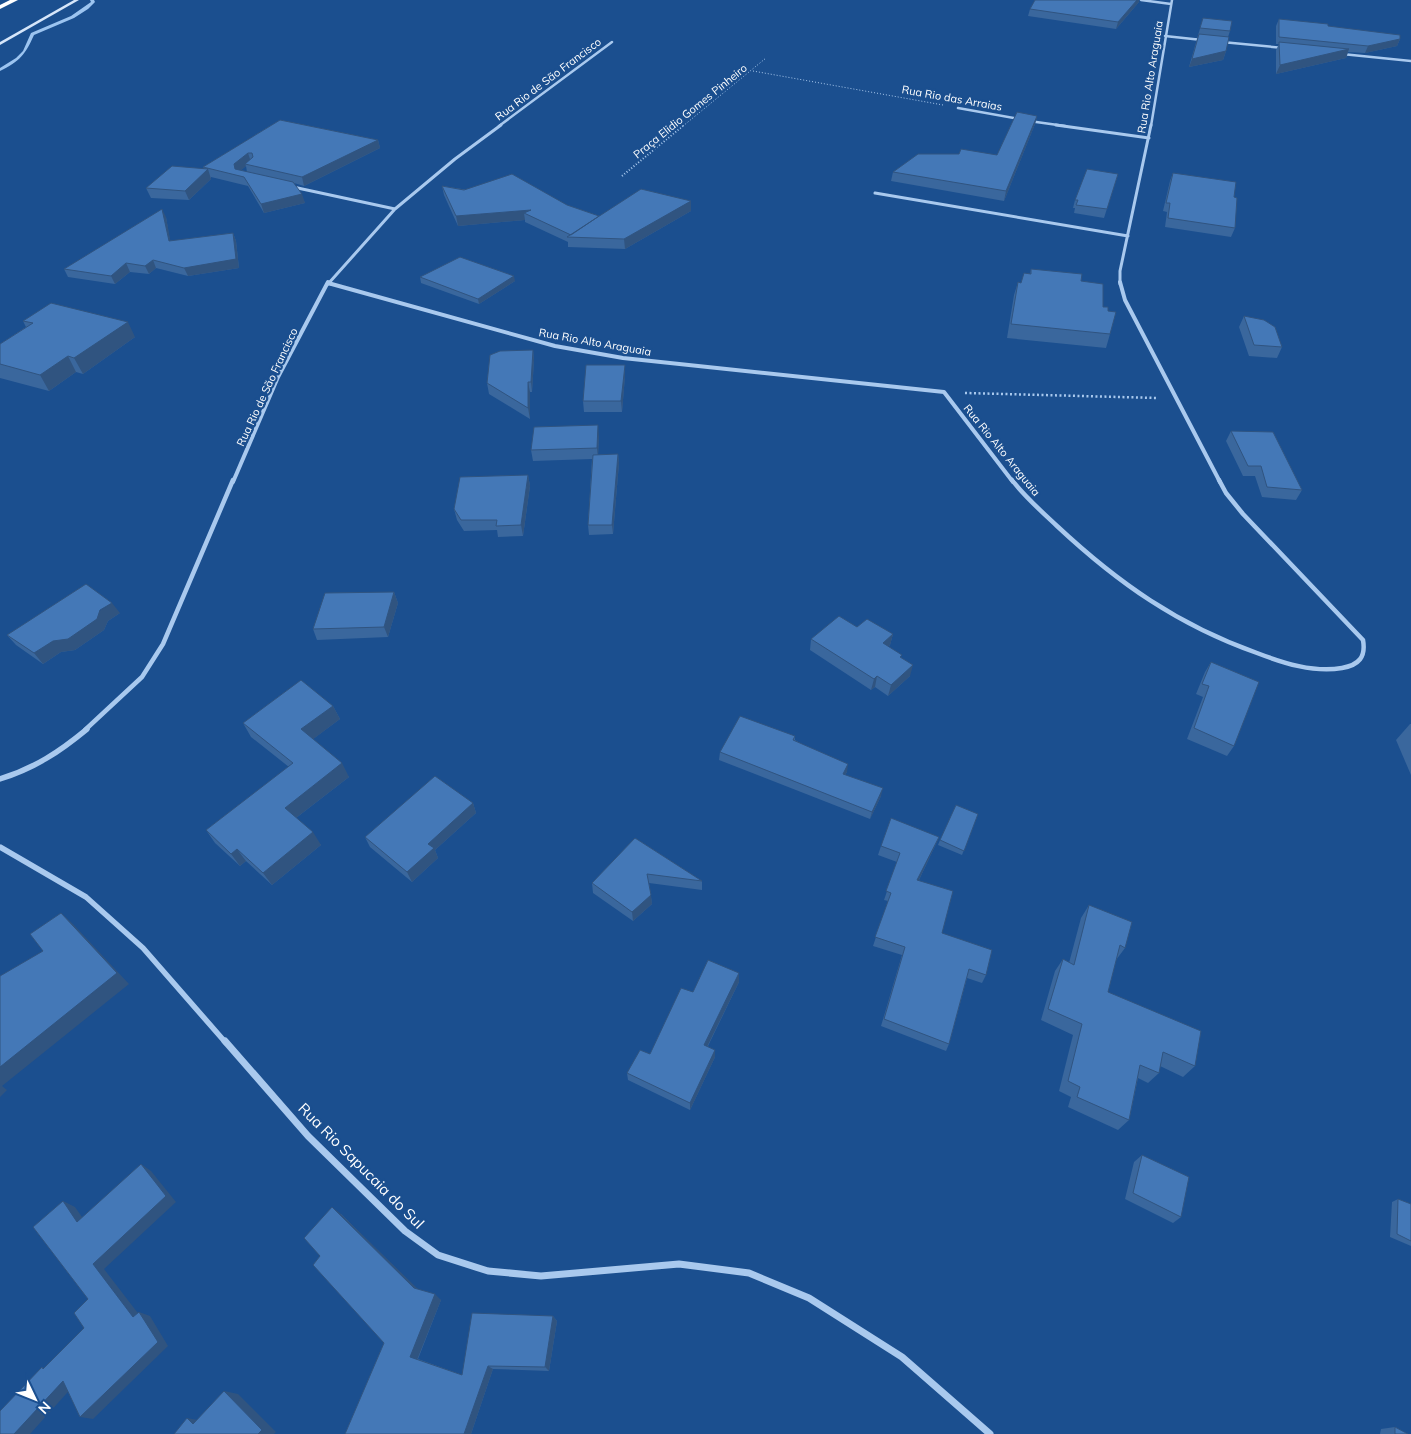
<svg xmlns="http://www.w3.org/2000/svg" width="1411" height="1434" font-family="Mulish,sans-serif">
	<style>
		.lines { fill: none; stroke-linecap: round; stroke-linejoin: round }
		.stream { fill: #9cc4f0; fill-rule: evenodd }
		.path-far2 { stroke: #a9c9ee; stroke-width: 1; stroke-dasharray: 1 2; stroke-linecap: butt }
		.path-far1 { stroke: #a9c9ee; stroke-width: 2; stroke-dasharray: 1 2; stroke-linecap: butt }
		.path { stroke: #a9c9ee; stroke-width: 2.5; stroke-dasharray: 2 2.5; stroke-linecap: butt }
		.street-far5 { stroke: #a9c9ee; stroke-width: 2.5 }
		.street-far4 { stroke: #a9c9ee; stroke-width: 3 }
		.street-far3 { stroke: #a9c9ee; stroke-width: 4 }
		.street-far2 { stroke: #a9c9ee; stroke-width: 4.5 }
		.street-far1 { stroke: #a9c9ee; stroke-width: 5.5 }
		.street { stroke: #a9c9ee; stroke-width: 7 }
		.secondary { fill: #d6e6fa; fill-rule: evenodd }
		.highway { fill: #fff; fill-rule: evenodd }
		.wall { fill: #3a679d; fill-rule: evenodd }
		.shaded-wall { fill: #305480 }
		.building { fill: #4478b7; stroke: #305480 }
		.labels { text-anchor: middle; stroke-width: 4.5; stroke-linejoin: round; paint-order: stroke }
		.far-street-label { font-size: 11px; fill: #fff; stroke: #1b4f8f }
		.near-street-label { font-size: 15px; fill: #fff; stroke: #1b4f8f }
	</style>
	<rect width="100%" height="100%" fill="#1b4f8f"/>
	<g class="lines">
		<!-- stream -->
		<path class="stream" d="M90 0H94L95 2 88 9 74 18 34 35C25 55 20 61 0 71V68L16 58 23 51 31 33 71 16 91 2Z"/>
		<!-- path-far2 -->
		<path class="path-far2" d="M753 71 943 105
			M683 126 766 58"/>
		<!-- path-far1 -->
		<path class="path-far1" d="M622 176 684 125"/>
		<!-- path -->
		<path class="path" d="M965 393 1158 398"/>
		<!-- street-far5 -->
		<path class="street-far5" d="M1141 0 1171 4
			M1165 36 1202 40
			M1222 42 1284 48
			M1342 54 1411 61
			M958 108 1020 119
			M1029 121 1065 126
			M499 126 612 42
			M1151 126 1172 0"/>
		<!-- street-far4 -->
		<path class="street-far4" d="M1056 125 1149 138
			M293 187 395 209
			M875 193 1128 236
			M328 283 331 284
			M328 284 395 209 455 159 501 125
			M1120 284V271L1151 125"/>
		<!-- street-far3 -->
		<path class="street-far3" d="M1120 282 1125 300 1220 482
			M328 283 555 346 623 358 944 392 1013 482
			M233 482 278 377 328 282"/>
		<!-- street-far2 -->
		<path class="street-far2" d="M1012 480C1025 497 1041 511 1057 526 1118 583 1178 625 1257 653 1283 663 1314 673 1342 668 1359 665 1366 657 1363 640L1243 514 1226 493 1219 480
			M85 730 142 677 163 644 233 480"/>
		<!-- street-far1 -->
		<path class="street-far1" d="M0 779C35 768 59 752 87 729
			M0 847 86 897 143 948 226 1043"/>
		<!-- street -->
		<path class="street" d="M225 1041 308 1136 405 1231 438 1255 488 1271 541 1276 679 1264 749 1273 809 1298 902 1357 990 1434"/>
		<!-- secondary -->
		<path class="secondary" d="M74 0H79L0 45V42Z"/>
		<!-- highway -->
		<path class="highway" d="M10 0H18L0 9V5Z"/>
	</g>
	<!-- wall -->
	<path class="wall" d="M1035 0H1139V2L1116 29 1028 16 1030 9Z
		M1203 18 1230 31 1228 37 1226 51 1223 60 1189 67Z
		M1279 19 1328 26 1400 39 1397 46 1365 53 1348 52 1346 58 1276 74V50L1279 44H1276V26Z
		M1037 116 1035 124 1004 201 891 181 893 172 997 155Z
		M280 120 378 140 380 148 304 186 294 183 305 203 264 213 248 186 211 177V179L189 200 151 198 146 188 204 169 203 167ZM246 166 247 172 241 170Z
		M1173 173 1234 197 1235 228 1231 237 1165 227 1167 212 1163 211 1170 181Z
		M1118 174 1104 218 1074 213 1075 208H1073L1075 200Z
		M442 186 567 205 599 216 691 211 625 249 568 247V242L525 222V220L458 226 444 195Z
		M166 217 170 241 233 233 236 241 239 268 188 276 156 268 149 274 130 272 115 284 68 277 64 269Z
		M1031 269 1081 281 1103 307 1110 334 1106 348 1007 338 1014 295 1018 282 1021 283 1030 274Z
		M420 277 515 281 479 304 421 283Z
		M1244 316 1282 347 1277 358 1249 356 1239 327Z
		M23 321 135 337 83 374 76 372 49 391 0 378V344L26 327Z
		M533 350 534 360 532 392H530V419L489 394 487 383Z
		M625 365V376L622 412H584L583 401Z
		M1231 431 1302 490 1296 500 1262 497 1255 476H1243L1226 441Z
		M599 436 598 455 618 454 619 463 613 534 589 535 588 525 592 459 533 461 531 450Z
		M528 475 530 486 523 536 498 537 497 530 464 531 457 520 454 509Z
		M394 592 398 603 388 637 317 640 313 629Z
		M120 613 108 621 104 630 75 650 61 652 43 664 16 645 7 635Z
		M857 627 893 634 890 645 888 647 901 658 910 676 888 696 875 687 871 690 810 650 811 639Z
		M1211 662 1234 746 1227 756 1187 739 1203 697 1196 694 1205 672Z
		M333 706 340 719 313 739 349 777 296 818 321 845 272 885 246 861 240 866 215 843 206 830 289 767 251 737 243 723Z
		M1410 724H1411V775L1396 740Z
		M795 736V740L847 772 845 775 881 796 870 819 719 760 720 752Z
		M473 803 476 813 435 850 438 858 412 882 370 847 365 837Z
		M978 814 962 855 938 845 940 840Z
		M939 837 935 846 919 880 942 933 986 975 982 983 967 978 949 1044 946 1051 881 1026 902 955 873 946 888 901 884 900 897 862 878 855 881 846Z
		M635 838 702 881V890L649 883 652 904 633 921 593 893 592 883Z
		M1089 905 1125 948 1116 960 1108 992 1195 1066 1183 1077 1160 1066 1159 1073 1148 1083 1138 1078 1129 1120 1118 1130 1068 1107 1071 1097 1059 1091 1073 1035 1041 1020 1055 971 1063 959 1069 963 1081 918Z
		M739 973V982L708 1046 715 1057 690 1110 628 1080 627 1073 650 1054 693 992Z
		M1142 1155 1181 1217 1173 1223 1125 1199 1134 1162Z
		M1398 1199 1411 1204V1246L1390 1237 1392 1202Z
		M341 1214 417 1289 441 1300 418 1359 462 1375 553 1316 557 1321 549 1371 493 1369 471 1434H345L384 1343 320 1256Z
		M1395 1427 1408 1434H1380L1381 1429Z"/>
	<!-- shaded-wall -->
	<path class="shaded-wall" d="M1137 0H1139V2L1116 29 1118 22Z
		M1400 39 1397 46 1365 53 1368 46Z
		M1349 49 1346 58 1276 74 1280 65Z
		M1226 51 1223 60 1189 67 1192 59Z
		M1037 116 1035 124 1004 201 1006 191Z
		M378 140 380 148 304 186 302 177Z
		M248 153 251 162 245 164 246 166 238 173 235 169 234 164Z
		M208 169 211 179 189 200 185 191Z
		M302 194 305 203 264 213 261 204Z
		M691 201V211L625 249 624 239Z
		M162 209 166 217 172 249 169 241Z
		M531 210 524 213 525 220 458 226 456 216Z
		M233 233 236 241 239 268 188 276 184 268Z
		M153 260 156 268 149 274 145 266Z
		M126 263 130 272 115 284 111 276Z
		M514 276 515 281 479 304 478 299Z
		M128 322 135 337 83 374 74 358Z
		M533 350 534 360 532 392 531 382Z
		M68 356 76 372 49 391 40 375Z
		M625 365V376L622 412 621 401Z
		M528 382 530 392V419L528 408Z
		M598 425 599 436 598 459 597 448Z
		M618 454 619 463 613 534 612 525Z
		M528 475 530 486 523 536 521 525Z
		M394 592 398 603 388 637 384 627Z
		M112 603 120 613 108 621 104 630 75 650 61 652 43 664 34 653Z
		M893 634 890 645 880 654 883 643Z
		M913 665 910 676 888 696 891 685Z
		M877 676 875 687 871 690 874 679Z
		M333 706 340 719 308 743 301 729Z
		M342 763 349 777 292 821 285 808Z
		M848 764 847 772 841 781 843 774Z
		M883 788 881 796 870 819 872 812Z
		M473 803 476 813 435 850 438 858 412 882 407 872 428 844Z
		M313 832 321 845 272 885 263 873Z
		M939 837 935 846 915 888 917 880Z
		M237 849 246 861 240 866 231 854Z
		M651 895 652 904 633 921 632 912Z
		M61 913 73 924 129 984 2 1086 7 1090 0 1097V1067Z
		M739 973V982L704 1053V1045Z
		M715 1050V1057L690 1110V1103Z
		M141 1164 151 1171 176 1202 104 1269 144 1321 133 1317 93 1264Z
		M63 1201 75 1207 89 1227 77 1222Z
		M332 1207 341 1214 422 1293 414 1288Z
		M435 1294 441 1300 417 1360 410 1357Z
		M139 1312 150 1316 168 1346 93 1419 80 1417Z
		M553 1316 557 1321 549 1371 545 1367Z
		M488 1366 493 1369 471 1434H464Z
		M63 1381 76 1383 30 1434H14Z
		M224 1391 238 1394 276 1432 274 1434H258Z
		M187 1418 203 1421 193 1424Z"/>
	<!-- building -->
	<path class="building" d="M1035 0H1137L1118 22 1030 9Z
		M1203 18 1232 21 1230 31 1200 28Z
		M1279 19 1328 24V26L1400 35V39L1368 46 1279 37Z
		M1199 34 1229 37 1226 51 1192 59Z
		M1279 42 1349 49 1280 65Z
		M1017 112 1037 116 1006 191 893 172 918 154H959L961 149 997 155Z
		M280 120 378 140 302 177 245 164 253 157 252 153H248L234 164 235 169 293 182 302 194 261 204 244 177 203 167Z
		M172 166 208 169 185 191 146 188Z
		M1087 169 1118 174 1107 209 1076 205 1078 200H1075Z
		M1173 173 1236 182 1234 197 1237 198 1235 228 1168 218 1170 203H1166Z
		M512 174 567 205 599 216 571 235 524 213 531 210 456 216 442 186 464 190Z
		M641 189 691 201 624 239 567 237Z
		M162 209 169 241 233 233 236 259 184 268 153 260 145 266 126 263 111 276 64 269Z
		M460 257 514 276 478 299 420 277Z
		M1031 269 1082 274 1081 281 1103 284V307H1108V311L1116 312 1110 334 1011 324 1018 282 1021 283 1024 273 1031 274Z
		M51 303 128 322 74 358 68 356 40 375 0 364V344L33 323 23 321Z
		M1244 316 1264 320 1275 327 1282 347 1254 345Z
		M533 350 531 382H528V408L487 383 490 355 500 351Z
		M586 365H625L621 401H583Z
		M598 425 597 448 531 450 534 427Z
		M1231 431 1273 432 1302 490 1267 487 1261 466H1248Z
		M618 454 612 525H588L593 455Z
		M528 475 521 525 496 526 497 520H461L454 509 460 477Z
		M86 584 112 603 100 610 97 619 68 639 53 641 34 653 7 635Z
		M394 592 384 627 313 629 325 593Z
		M839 616 857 627 867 619 893 634 883 643 902 655 900 657 913 665 891 685 877 676 874 679 811 639Z
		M1211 662 1259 682 1234 746 1194 728 1209 686 1202 684Z
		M301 680 333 706 301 729 342 763 285 808 313 832 263 873 237 849 231 854 206 830 293 763 243 723Z
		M740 716 795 736 793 740 848 764 843 774 883 788 872 812 720 752Z
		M435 776 473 803 428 844 434 848 407 872 365 837Z
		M956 805 978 814 964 851 940 840Z
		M891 818 939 837 917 880 953 891 942 933 992 950 986 975 969 969 949 1044 884 1019 905 947 875 937 891 893 886 891 900 853 881 846Z
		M635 838 702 881 647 874 651 895 632 912 592 883Z
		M1089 905 1132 922 1125 948 1120 945 1108 992 1201 1031 1195 1066 1163 1052 1159 1073 1140 1065 1129 1120 1077 1097 1080 1087 1068 1081 1082 1024 1048 1009 1063 959 1074 965Z
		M61 913 117 973 0 1067V976L43 951 30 934Z
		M708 960 739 973 704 1045 715 1050 690 1103 627 1073 640 1050 650 1054 681 988 693 992Z
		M1142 1155 1189 1177 1181 1217 1133 1193Z
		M141 1164 166 1196 93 1264 133 1317 139 1312 158 1342 80 1417 63 1381 14 1434H0V1411L42 1367 43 1369 84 1328 74 1313 88 1299 33 1227 63 1201 77 1222Z
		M1398 1199 1411 1204V1241L1397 1234Z
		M332 1207 414 1288 435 1294 410 1357 462 1375 472 1313 553 1316 545 1367 488 1366 464 1434H345L384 1343 313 1265 320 1256 304 1238Z
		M224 1391 262 1430 258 1434H174L187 1418 193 1424Z
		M1395 1427 1408 1434H1395Z"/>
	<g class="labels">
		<!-- far-street labels -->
		<g class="far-street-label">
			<text transform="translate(1150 77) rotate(-81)" y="4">Rua Rio Alto Araguaia</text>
			<text transform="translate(548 79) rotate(-37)" y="4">Rua Rio de São Francisco</text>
			<text transform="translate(952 98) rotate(10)" y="4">Rua Rio das Arraias</text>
			<text transform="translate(690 111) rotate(-39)" y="4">Praça Elidio Gomes Pinheiro</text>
			<text transform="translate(595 342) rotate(10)" y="4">Rua Rio Alto Araguaia</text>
			<text transform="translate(267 387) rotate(-65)" y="4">Rua Rio de São Francisco</text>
			<text transform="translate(1002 450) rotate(51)" y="4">Rua Rio Alto Araguaia</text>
		</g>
		<!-- near-street labels -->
		<g class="near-street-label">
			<text transform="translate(361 1166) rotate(45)" y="5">Rua Rio Sapucaia do Sul</text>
		</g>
	</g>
	<!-- north arrow -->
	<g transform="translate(35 1399) rotate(133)" stroke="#1b4f8f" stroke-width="4" paint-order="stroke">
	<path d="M0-4L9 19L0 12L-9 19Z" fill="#ffffff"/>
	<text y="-8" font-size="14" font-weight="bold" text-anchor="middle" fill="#ffffff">N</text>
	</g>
</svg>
